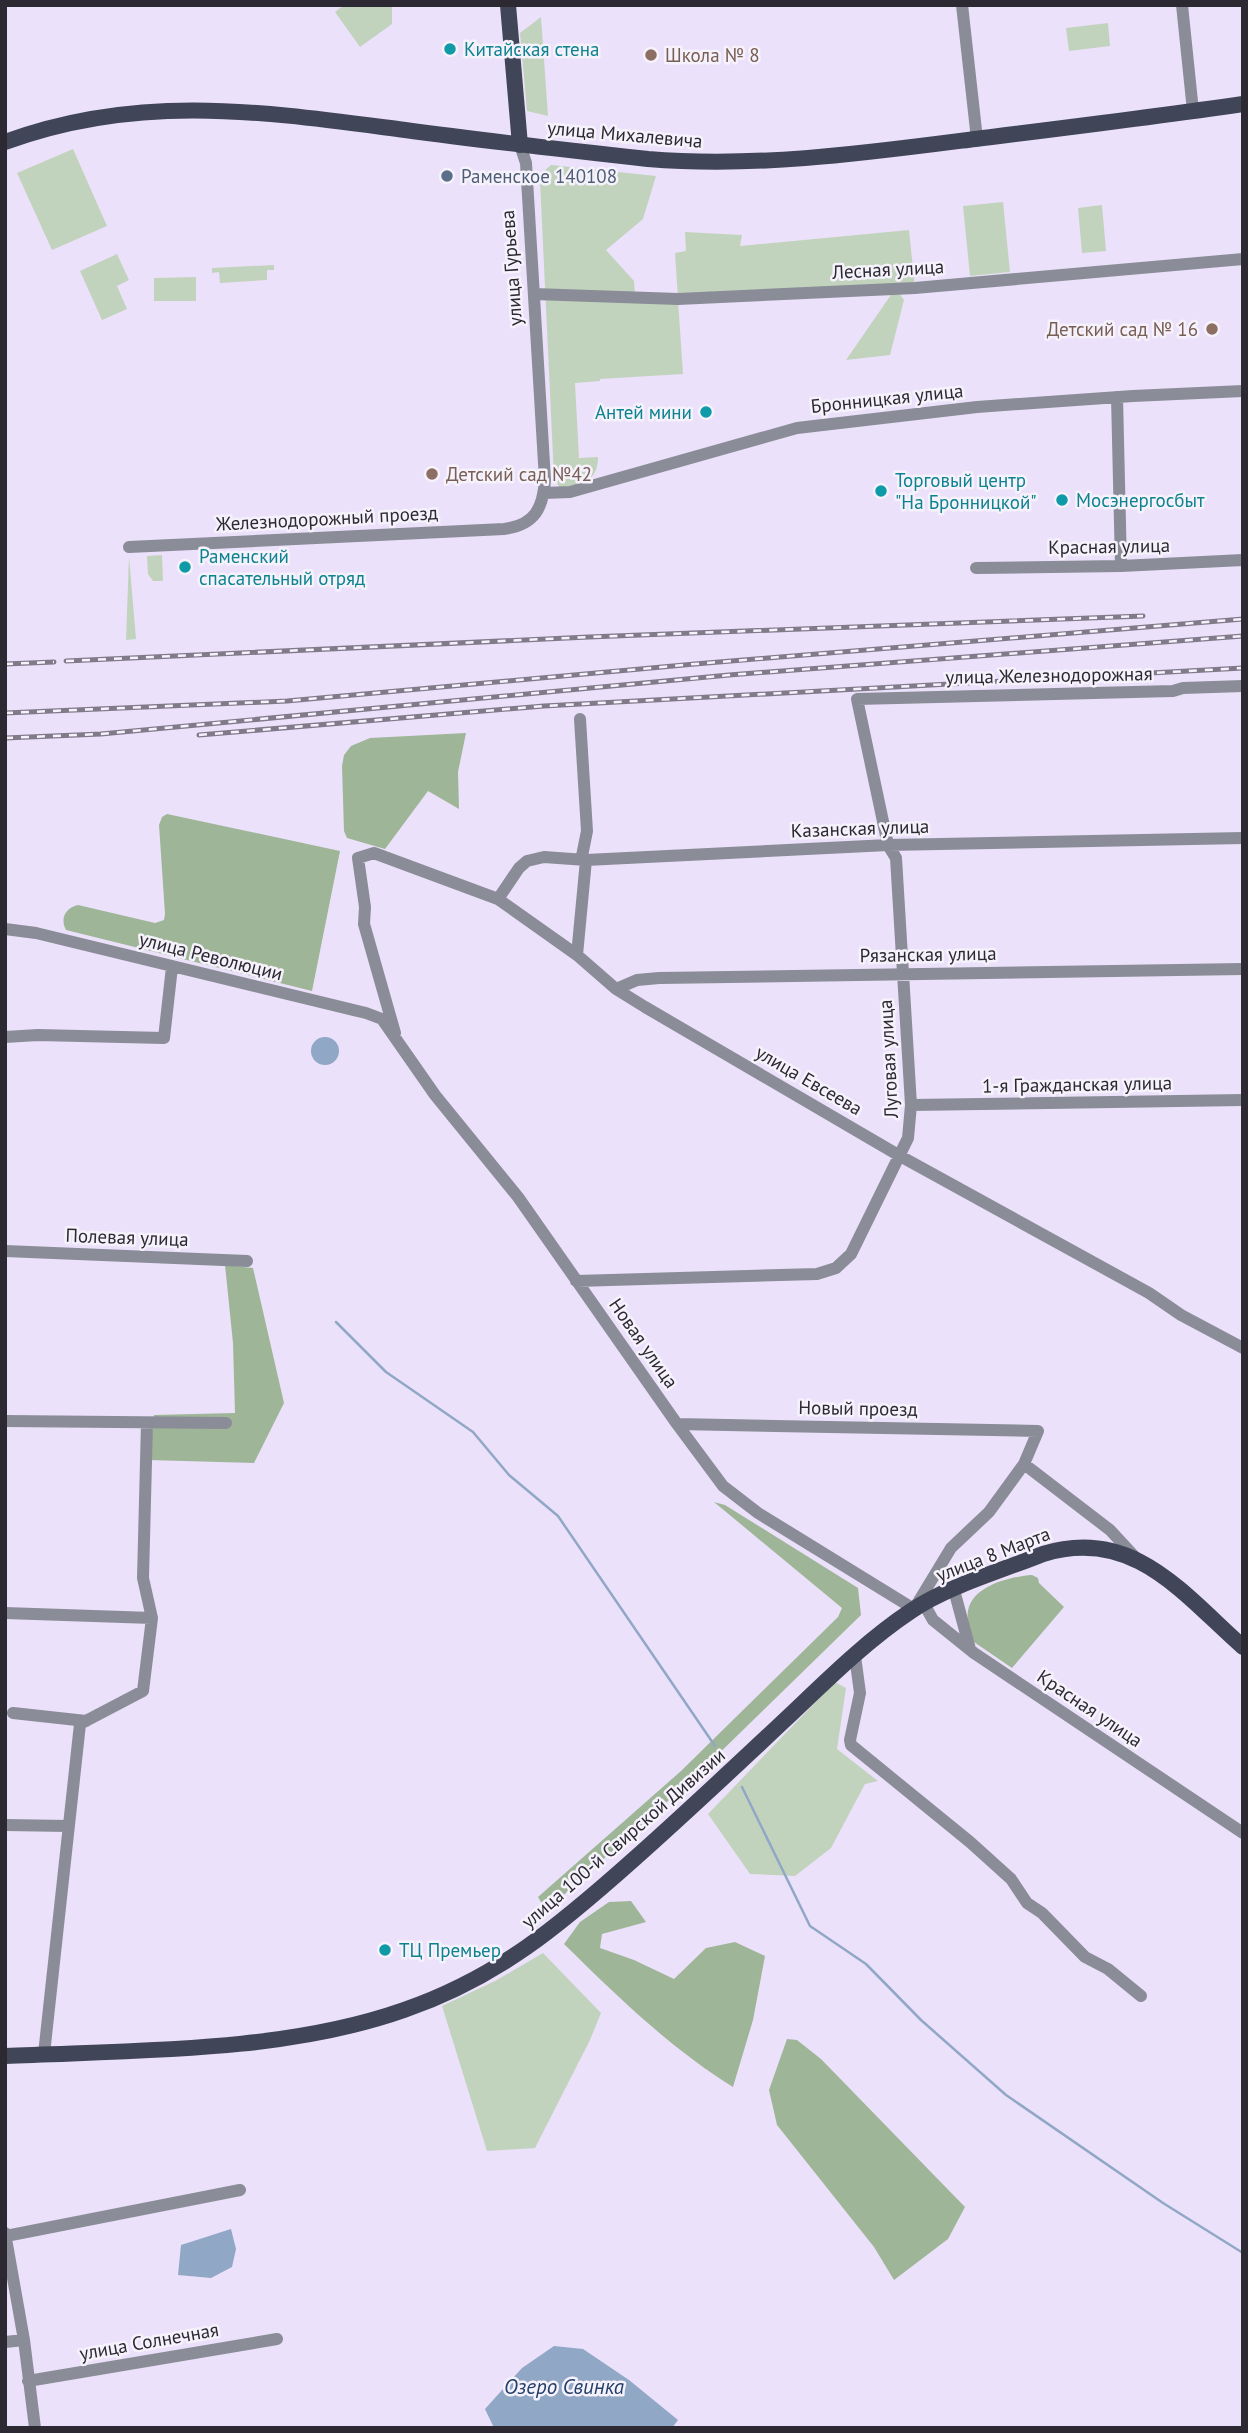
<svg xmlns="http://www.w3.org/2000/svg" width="1248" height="2433" font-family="'PT Sans',sans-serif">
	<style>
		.green { fill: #c2d3bd }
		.forest { fill: #9eb697 }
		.water { fill: #91a7c6 }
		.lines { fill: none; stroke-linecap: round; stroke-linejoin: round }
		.stream { stroke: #91a7c6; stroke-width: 2.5 }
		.minor { stroke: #8a8d98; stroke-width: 12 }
		.major { stroke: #404657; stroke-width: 16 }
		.rail-casing { stroke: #817a8a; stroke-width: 5 }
		.rail { stroke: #f6f2fc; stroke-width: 2.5; stroke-dasharray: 8; stroke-linecap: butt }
		.culture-dot { fill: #0f9aa8; stroke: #f6f2fc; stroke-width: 2.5 }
		.education-dot { fill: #8d6e63; stroke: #f6f2fc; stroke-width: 2.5 }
		.service-dot { fill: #5c6f8a; stroke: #f6f2fc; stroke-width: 2.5 }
		.labels { text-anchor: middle; stroke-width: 5; stroke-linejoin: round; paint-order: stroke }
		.culture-label { font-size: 19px; fill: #0d838f; stroke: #f6f2fc; text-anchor: start }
		.education-label { font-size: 19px; fill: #785e54; stroke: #f6f2fc; text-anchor: start }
		.street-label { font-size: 19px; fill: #2d2932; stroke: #f6f2fc }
		.service-label { font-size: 19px; fill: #4e5e75; stroke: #f6f2fc; text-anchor: start }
		.water-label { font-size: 21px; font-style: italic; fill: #23416c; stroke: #f6f2fc }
	</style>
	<rect width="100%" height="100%" fill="#ece1fa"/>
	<!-- green -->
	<path class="green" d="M344 5H392V24L360 47 335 12Z
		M541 17 548 116 527 111 520 33Z
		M1108 23 1110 46 1069 51 1066 28Z
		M73 149 107 226 52 250 17 173Z
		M551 165 656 176 643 219 606 250 634 281 635 297 678 299 675 253 686 251 685 232 742 235 740 246 909 230 915 288 896 289 904 300 890 355 846 360 895 289 678 300 683 374 600 379V381L575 383 579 458 598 457C598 482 581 485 560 488L554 478 540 181 544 171Z
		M1003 202 1010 272 970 276 963 206Z
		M1102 205 1106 251 1082 253 1078 208Z
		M117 254 129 280 117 286 127 309 102 320 80 271Z
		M274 265V270H267V280L220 283 219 272 212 273V268Z
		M196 277V301H154V278Z
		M162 555 163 581H153L148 574 147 556Z
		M129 556 136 639 126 640Z
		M835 1682 846 1688 837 1749 878 1781 865 1784 831 1848 795 1876 750 1874 708 1814Z
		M543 1953 601 2013 590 2040 535 2148 487 2151 442 2006 495 1981Z"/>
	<!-- forest -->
	<path class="forest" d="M466 733 458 772 459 809 428 791 385 849 347 838 344 831 342 766 344 755 351 746 370 738Z
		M167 814 340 851 312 991 66 930C60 919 65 908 78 905L155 923 164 920 165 914 159 825 162 817Z
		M225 1265 253 1268 284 1403 254 1463 149 1460 154 1415 235 1413 233 1343Z
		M714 1502 725 1505 858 1588 861 1615 700 1772 546 1911 538 1897 681 1771 838 1617 842 1608Z
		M1032 1575 1038 1578 1039 1583 1064 1607 1012 1668 974 1642C972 1635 969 1628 968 1621 963 1588 1007 1577 1032 1575Z
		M631 1901 646 1922 602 1934 600 1948 634 1960 674 1979 706 1948 735 1942 765 1956 753 2020 733 2087C670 2048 617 1996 564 1944L580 1922 609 1902Z
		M787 2039 797 2040 821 2059 965 2207 948 2239 894 2280 874 2247 777 2125 769 2090Z"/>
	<!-- water -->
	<path class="water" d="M311 1051a14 14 0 1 1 28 0a14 14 0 1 1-28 0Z
		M231 2229 236 2249 232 2267 211 2278 178 2275 181 2245Z
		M554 2346 583 2349 629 2380 678 2420 672 2428H494L485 2409 522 2368Z"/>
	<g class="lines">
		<!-- stream -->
		<path class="stream" d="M336 1322 386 1372 473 1432 509 1475 558 1516 715 1746
			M742 1787 810 1926 866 1964 921 2020 1006 2095 1163 2203 1243 2253"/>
		<!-- minor -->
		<path class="minor" d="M962 5 977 139
			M1182 5 1193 111
			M534 294 678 299 915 288 1243 259
			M1117 397 1121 566
			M544 493 570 492 797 428 977 407 1133 396 1243 391
			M129 547 504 529C535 525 543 508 545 480L526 163 520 145
			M976 568 1121 566 1243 560
			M498 899 519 868 527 861 544 857 586 860 888 845 1243 838
			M5 929 36 933 366 1013 382 1019 435 1095 518 1197 677 1424 723 1486 758 1513 914 1609 951 1548 989 1512 1024 1464 1038 1431 677 1424
			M577 955 586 860 582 856 587 831 580 719
			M616 989 637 980 659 978 1243 969
			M395 1033 364 924 365 907 358 858 374 853 498 899 577 955 616 989 645 1007 900 1156 1149 1293 1181 1315 1243 1348
			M5 1037 38 1035 164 1038 172 967
			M911 1105 1243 1100
			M5 1251 247 1261
			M576 1281 817 1274 836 1268 851 1254 908 1138 911 1105 896 858 888 845 857 699 1173 691 1183 688 1243 686
			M5 1421 226 1423
			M1024 1464 1110 1530 1135 1557
			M954 1590 970 1649
			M924 1604 933 1620 974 1653 1243 1833
			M5 1613 152 1618
			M855 1656 860 1693 850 1740 851 1745 970 1842 1011 1879 1027 1903 1042 1913 1085 1957 1108 1969 1141 1996
			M13 1713 86 1721
			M5 1825 68 1826
			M44 2054 80 1724 143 1691 152 1618 143 1578 147 1423
			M5 2233 24 2340 35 2428
			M6 2236 240 2190
			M5 2342 24 2340
			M28 2381 277 2339"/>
		<!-- major -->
		<path class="major" d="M508 5 520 145
			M5 142C141 92 266 112 405 130 486 141 567 150 648 159 757 168 866 153 975 139 1064 128 1154 117 1243 104
			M5 2056C133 2050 282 2053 404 2010 499 1977 560 1925 633 1860 686 1813 737 1765 788 1717 827 1680 866 1641 911 1611 948 1586 1001 1571 1043 1554 1133 1526 1183 1594 1243 1647"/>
		<defs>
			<path id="rail" d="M66 661 589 637 1143 616
				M5 664 54 662
				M5 713 287 701 695 664 1243 619
				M199 735 544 706 1243 668
				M5 738 101 734 729 675 1243 636"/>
		</defs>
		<!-- rail casing -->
		<use href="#rail" class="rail-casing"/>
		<!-- rail -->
		<use href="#rail" class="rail"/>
	</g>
	<!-- markers -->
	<g class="culture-dot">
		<circle cx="450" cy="49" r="7"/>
		<circle cx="706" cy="412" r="7"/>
		<circle cx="881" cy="491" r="7"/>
		<circle cx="1062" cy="500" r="7"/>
		<circle cx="185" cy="567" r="7"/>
		<circle cx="385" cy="1950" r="7"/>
	</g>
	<g class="education-dot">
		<circle cx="651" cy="55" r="7"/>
		<circle cx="1212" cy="329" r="7"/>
		<circle cx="432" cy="474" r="7"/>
	</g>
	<circle class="service-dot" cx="447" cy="176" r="7"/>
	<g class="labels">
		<!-- culture labels -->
		<g class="culture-label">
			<text x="464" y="56">Китайская стена</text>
			<text x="692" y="419" text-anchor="end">Антей мини</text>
			<text x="895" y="487">Торговый центр<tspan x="895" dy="22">"На Бронницкой"</tspan></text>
			<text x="1076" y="507">Мосэнергосбыт</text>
			<text x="199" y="563">Раменский<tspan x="199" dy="22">спасательный отряд</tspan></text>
			<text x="399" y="1957">ТЦ Премьер</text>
		</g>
		<!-- education labels -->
		<g class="education-label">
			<text x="665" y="62">Школа № 8</text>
			<text x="1198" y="336" text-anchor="end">Детский сад № 16</text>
			<text x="446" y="481">Детский сад №42</text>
		</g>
		<!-- street labels -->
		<g class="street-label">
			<text transform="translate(625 134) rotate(5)" y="7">улица Михалевича</text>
			<text transform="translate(511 268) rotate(-94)" y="7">улица Гурьева</text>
			<text transform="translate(888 269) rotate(-3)" y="7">Лесная улица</text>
			<text transform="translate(887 398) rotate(-6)" y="7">Бронницкая улица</text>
			<text transform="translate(327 518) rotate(-3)" y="7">Железнодорожный проезд</text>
			<text transform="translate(1109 546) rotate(-1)" y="7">Красная улица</text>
			<text transform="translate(1049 675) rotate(-1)" y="7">улица Железнодорожная</text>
			<text transform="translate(860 828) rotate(-2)" y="7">Казанская улица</text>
			<text transform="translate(928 954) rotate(-1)" y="7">Рязанская улица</text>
			<text transform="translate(211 956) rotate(14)" y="7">улица Революции</text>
			<text transform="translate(888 1059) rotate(-93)" y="7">Луговая улица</text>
			<text transform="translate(809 1080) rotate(30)" y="7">улица Евсеева</text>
			<text transform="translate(1077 1084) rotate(-1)" y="7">1-я Гражданская улица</text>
			<text transform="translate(127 1237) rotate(2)" y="7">Полевая улица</text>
			<text transform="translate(644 1343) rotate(55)" y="7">Новая улица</text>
			<text transform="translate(858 1408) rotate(1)" y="7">Новый проезд</text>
			<text transform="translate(993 1554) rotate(-21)" y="7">улица 8 Марта</text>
			<text transform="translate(1090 1708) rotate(34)" y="7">Красная улица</text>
			<text transform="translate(623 1838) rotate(-41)" y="7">улица 100-й Свирской Дивизии</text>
			<text transform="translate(149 2341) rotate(-10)" y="7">улица Солнечная</text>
		</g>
		<!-- service labels -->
		<g class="service-label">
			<text x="461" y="183">Раменское 140108</text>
		</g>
		<!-- water labels -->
		<g class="water-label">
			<text x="564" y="2394">Озеро Свинка</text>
		</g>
	</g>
	<!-- border -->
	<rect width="1248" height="2433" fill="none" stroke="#2d2932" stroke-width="14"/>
</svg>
